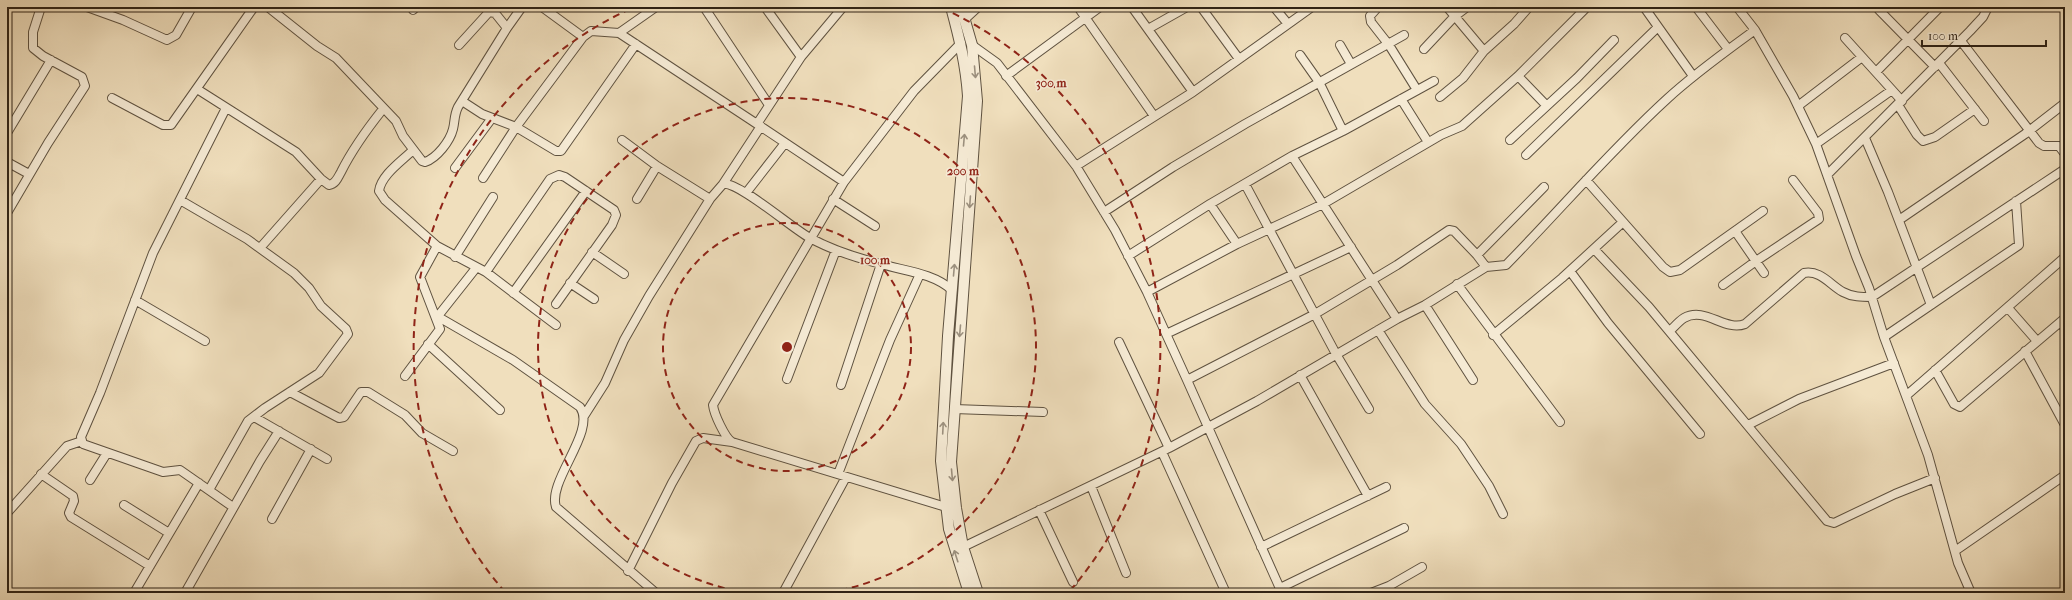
<svg xmlns="http://www.w3.org/2000/svg" width="2072" height="600" font-family="'IM FELL French Canon',serif">
	<style>
		.lines { fill: none; stroke-linecap: round; stroke-linejoin: round }
		.minor-casing { stroke: #5f5240; stroke-width: 10 }
		.tertiary-casing { stroke: #5f5240; stroke-width: 12 }
		.minor { stroke: #f5ead4; stroke-width: 8 }
		.tertiary { stroke: #f5ead4; stroke-width: 10 }
		.oneway { stroke: #9c907e }
		.ring { fill: none; stroke: #8f2418; stroke-width: 2; stroke-dasharray: 7 5 }
		.centre { fill: #8f2418; stroke: #f5ead4; stroke-width: 2 }
		.ring-label { font-size: 12px; text-anchor: middle; font-weight: bold; fill: #8f2418; stroke: #f5ead4; stroke-width: 3; stroke-linejoin: round; paint-order: stroke }
	</style>
	<rect width="100%" height="100%" fill="#f0dfbd"/>
	<filter id="stains"><feTurbulence type="fractalNoise" baseFrequency=".005" numOctaves="4"/><feColorMatrix values="0 0 0 0 .2 0 0 0 0 .09 0 0 0 0 .02 0 0 0 .5 -.17"/></filter>
	<radialGradient id="worn" r=".72"><stop offset=".6" stop-color="#630" stop-opacity="0"/><stop offset="1" stop-color="#630" stop-opacity=".3"/></radialGradient>
	<g class="lines">
		<defs>
			<path id="minor" d="M87 7 123 20 167 40 176 35 192 7
				M268 7 317 46 336 58 396 121 403 136 422 161 425 162C437 158 450 141 453 129 455 121 454 115 458 107L507 28 522 7
				M542 7 583 37
				M704 7 769 105
				M765 7 801 57
				M1078 7 1154 116
				M1132 7 1193 92
				M1201 7 1239 59
				M1274 7 1288 24
				M1378 7 1370 16 1371 22 1389 45 1417 90
				M1447 7 1484 51
				M1644 7 1693 76
				M1696 7 1728 49
				M1737 7 1755 30 1793 96 1816 144 1856 256 1869 288 1884 337 1928 455 1958 563 1971 593
				M413 10 416 7
				M1879 10 1935 67
				M965 19 978 7
				M1148 29 1187 7
				M619 33 656 7
				M1845 38 1902 101
				M1961 41 2039 143 2044 146H2059L2065 154
				M459 45 489 12 495 13 507 28
				M972 45 997 63 1076 166 1115 230 1147 292 1187 380 1282 593
				M1340 45 1351 64
				M1424 49 1455 16 1467 7
				M1300 55 1319 82 1343 131
				M1939 63 1984 121
				M1876 72 1940 7
				M1006 76 1100 7
				M1518 76 1546 105
				M197 89 296 152 321 179 329 185C336 184 338 177 341 172 353 148 367 129 383 109
				M1440 97 1463 78 1484 51 1514 24 1529 7
				M112 98 163 125H171L254 7
				M1401 99 1428 142
				M462 101 482 114 516 127 556 151H561L636 44
				M1898 105 1917 135 1923 141 1935 137 1975 109
				M1798 106 1862 57
				M226 108 153 253 100 393 81 437 83 444 163 472 180 470 233 507
				M757 124 844 182
				M7 133 51 60
				M1865 138 1888 192 1931 305
				M622 140 657 166 710 199
				M1510 140 1577 78 1614 40
				M1816 144 1892 90
				M413 150C402 161 381 175 379 191L385 200 437 246
				M1526 155 1658 27
				M1292 156 1343 131 1434 81
				M7 162 29 174
				M1076 166 1193 92 1312 7
				M455 168 492 118
				M1828 174 1970 31 1983 17 1988 7
				M483 178 516 127 583 37 591 31 619 33 757 124 801 57 843 7
				M1586 180 1663 267 1670 272 1680 270 1763 211
				M723 184 761 126
				M1245 184 1336 354 1369 409
				M746 193 785 143
				M637 199 657 166
				M833 199 875 226
				M180 200 247 239 294 273 309 288 321 306 346 329 348 334 319 373 265 408 248 421 209 490
				M1210 204 1237 244 1323 204 1441 135 1462 126 1518 76 1585 9
				M1104 212 1173 167 1245 124 1404 35
				M7 213 48 143 85 86 82 77 43 56 33 48V32L41 7
				M1899 220 2025 134 2065 103
				M1735 231 1764 273
				M260 248 321 179
				M1594 249 1649 307 1827 521 1834 523 1895 494 1935 478
				M592 252 624 274
				M1477 255 1544 187
				M1128 256 1210 204 1292 156 1397 319
				M455 257 493 197
				M1570 271 1608 323 1700 434
				M486 272 550 179 559 175 565 177 614 210 616 215 612 225 556 304
				M570 283 594 299
				M1457 284 1560 422
				M1723 285 1756 261 1819 219 1818 213 1793 180
				M1147 292 1237 244
				M513 293 586 191
				M135 300 205 341
				M1425 305 1473 380
				M2008 308 2037 341
				M435 315 513 360 580 407C597 431 547 481 556 507L656 593
				M438 316 476 268
				M2061 322 2065 329
				M1378 330 1425 404 1461 444 1489 486 1503 514
				M1670 331C1674 327 1679 321 1684 318 1705 306 1725 332 1745 324L1804 273C1821 270 1830 285 1843 292 1852 297 1862 297 1872 297L2065 169
				M1166 334 1351 247
				M1493 335 1562 278 1623 222
				M1884 337 2019 245 2016 201
				M1119 342 1169 448
				M428 344 500 410
				M2025 351 2065 425
				M1935 370 1954 404 1960 407 2065 318
				M1300 375 1368 496
				M405 376 440 329 420 277 437 246 486 272 556 325
				M787 379 836 250
				M1187 380 1315 314 1397 265 1449 230 1454 231 1477 255 1486 267
				M841 385 881 264
				M290 392 339 418 344 417 361 392H368L405 415 422 433 453 451
				M1907 395 2065 257
				M954 409 1043 412
				M584 416 605 383 624 340 649 296 710 199 723 184C738 181 793 229 810 238 832 250 857 258 881 264 905 271 933 273 952 290
				M254 417 327 459
				M1748 425 1799 399 1894 363
				M1162 452 1226 593
				M41 474 73 496 74 501 69 513 71 517 150 566
				M838 474 890 340 920 274
				M90 480 107 453
				M1091 486 1126 573
				M124 505 169 533
				M946 507 732 442C725 438 714 414 713 405L844 182 914 91 961 43
				M1039 510 1073 582
				M7 513 67 446 82 441
				M272 519 311 449
				M963 547 1169 448 1257 401 1397 319 1425 305 1486 267 1506 265C1560 210 1610 151 1667 99 1694 74 1725 52 1755 30
				M1261 547 1386 487
				M1955 551 2065 475
				M628 571 672 483 696 441 703 438 732 442
				M1280 588 1404 528
				M134 593 199 483
				M185 593 260 461 279 431
				M783 593 846 477
				M1371 593 1389 586 1422 567"/>
			<path id="tertiary" d="M951 7C959 37 966 65 968 96L948 336 941 461 949 529 969 593
				M961 7 972 45 977 101 951 462 956 508 963 547 978 593"/>
		</defs>
		<!-- minor casing -->
		<use href="#minor" class="minor-casing"/>
		<!-- tertiary casing -->
		<use href="#tertiary" class="tertiary-casing"/>
		<!-- minor -->
		<use href="#minor" class="minor"/>
		<!-- tertiary -->
		<use href="#tertiary" class="tertiary"/>
	</g>
	<!-- one-way arrows -->
	<defs><path id="oneway-shaft" d="M-6 0H5M1.5-3L5.5 0L1.5 3" fill="none" stroke-width="1.6" stroke-linecap="round" stroke-linejoin="round"/></defs>
	<g class="oneway">
		<use href="#oneway-shaft" transform="translate(975 72) rotate(85)"/>
		<use href="#oneway-shaft" transform="translate(964 140) rotate(-85)"/>
		<use href="#oneway-shaft" transform="translate(970 202) rotate(94)"/>
		<use href="#oneway-shaft" transform="translate(954 270) rotate(-85)"/>
		<use href="#oneway-shaft" transform="translate(960 331) rotate(95)"/>
		<use href="#oneway-shaft" transform="translate(943 428) rotate(-87)"/>
		<use href="#oneway-shaft" transform="translate(952 475) rotate(85)"/>
		<use href="#oneway-shaft" transform="translate(956 556) rotate(-108)"/>
	</g>
	<!-- distance rings -->
	<g class="ring">
		<circle cx="787" cy="347" r="124"/>
		<path d="M748 593A249 249 0 1 1 826 593"/>
		<path d="M505 592A373 373 0 0 1 632 8M942 8A373 373 0 0 1 1069 592"/>
	</g>
	<circle cx="787" cy="347" r="6" class="centre"/>
	<g class="ring-label">
		<text x="1051" y="87">300 m</text>
		<text x="963" y="175">200 m</text>
		<text x="875" y="264">100 m</text>
	</g>
	<!-- margin -->
	<rect width="2072" height="600" fill="none" stroke="#f0dfbd" stroke-width="24"/>
	<rect x="8" y="8" width="2056" height="584" fill="none" stroke="#2f2316" stroke-width="2"/>
	<rect x="12" y="12" width="2048" height="576" fill="none" stroke="#2f2316"/>
	<!-- scale -->
	<path d="M1922 40v6h124v-6" fill="none" stroke="#2f2316" stroke-width="2"/>
	<text x="1928" y="40" font-size="12" fill="#2f2316" stroke="#f5ead4" stroke-width="3" paint-order="stroke">100 m</text>
	<rect width="100%" height="100%" filter="url(#stains)"/>
	<rect width="100%" height="100%" fill="url(#worn)"/>
</svg>
